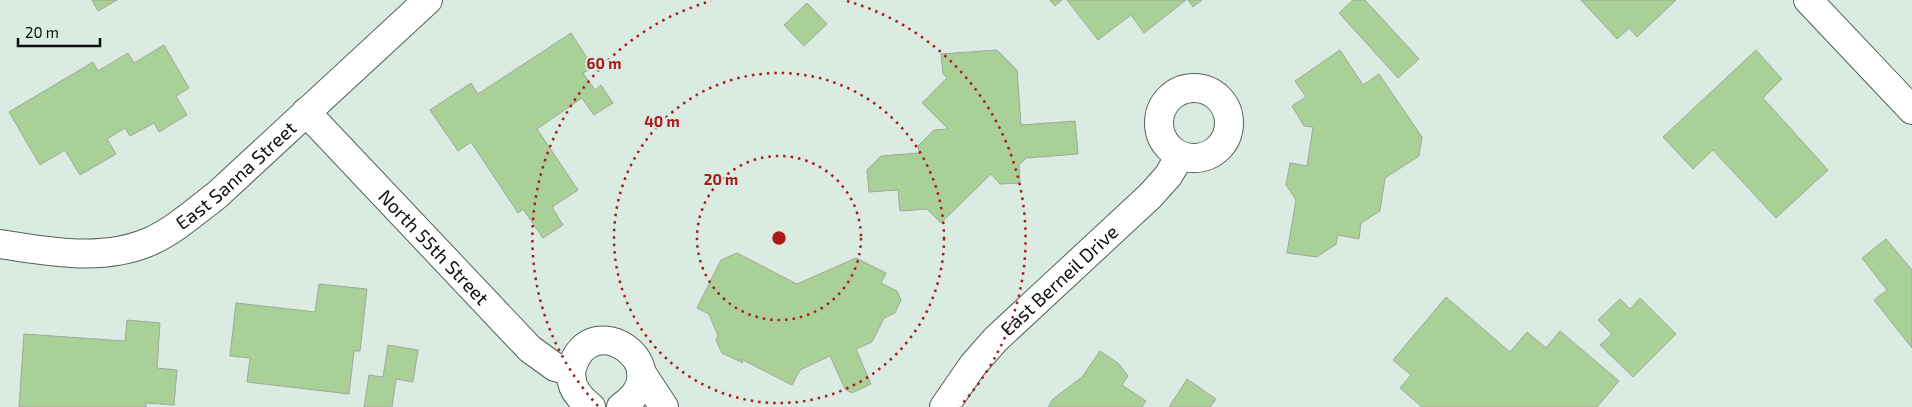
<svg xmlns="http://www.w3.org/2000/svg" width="1912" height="407" font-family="'Exo 2',sans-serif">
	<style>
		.building { fill: #a9d097; stroke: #9fa99b }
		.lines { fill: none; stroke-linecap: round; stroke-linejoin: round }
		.street-casing { stroke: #53625a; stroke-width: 30 }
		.street { stroke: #fff; stroke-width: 28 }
		.ring { fill: none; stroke: #ac1a1a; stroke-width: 2.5; stroke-dasharray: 2.5 5 }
		.labels { text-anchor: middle; stroke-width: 4; stroke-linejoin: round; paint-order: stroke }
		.street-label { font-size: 19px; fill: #0a0f0d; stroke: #daebe2 }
		.centre { fill: #ac1a1a; stroke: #daebe2; stroke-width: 2.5 }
		.ring-label { font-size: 15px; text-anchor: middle; font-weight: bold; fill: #ac1a1a; stroke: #daebe2; stroke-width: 4; stroke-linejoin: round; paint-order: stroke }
	</style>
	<rect width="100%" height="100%" fill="#daebe2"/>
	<!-- building -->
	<path class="building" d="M92 0H117L98 11Z
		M1050 0H1062L1055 6Z
		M1067 0H1186L1144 33 1131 15 1098 40Z
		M1188 0H1202L1193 7Z
		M1353 0H1365L1419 59 1398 78 1339 13Z
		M1581 0H1676L1637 37 1629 28 1617 39Z
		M807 3 827 24 804 46 784 25Z
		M571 33 593 67 583 73 595 90 601 85 613 103 594 115 582 98 537 129 578 190 552 207 563 225 543 238 523 209 518 213 471 142 458 151 430 110 471 83 478 94Z
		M164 45 189 88 176 96 187 115 159 132 154 123 130 136 125 128 107 139 116 154 80 175 65 150 40 165 9 112 93 62 98 71 128 53 134 63Z
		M997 50 1017 70 1021 125 1075 121 1078 154 1026 158 1019 165 1020 183 1000 184 991 174 941 223 927 209 900 211 898 190 869 192 867 170 881 156 919 153 918 146 934 130 948 129 922 103 947 78 943 74 941 54Z
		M1340 50 1363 85 1379 74 1422 137 1419 156 1385 178 1380 211 1361 223 1359 239 1338 235 1336 244 1317 257 1287 253 1296 200 1286 185 1290 163 1307 166 1313 127 1304 126 1292 106 1306 97 1295 81Z
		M1756 50 1782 79 1763 98 1828 170 1776 218 1713 150 1693 169 1663 137Z
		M1886 239 1912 270V348L1874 300 1887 290 1862 258Z
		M737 253 797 284 856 258 886 273 881 283 897 291 901 300 895 313 884 318 872 342 856 349 871 384 852 393 845 389 830 356 800 370 792 385 741 359 743 363 722 353 716 340 718 336 709 314 697 308 721 260Z
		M319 284 367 289 360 351H354L349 394 247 382 250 358 230 356 236 303 315 312Z
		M1446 297 1510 352 1527 332 1546 348 1560 331 1619 381 1597 407H1422L1400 388 1411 375 1393 360Z
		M1640 298 1676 334 1633 377 1600 345 1612 334 1598 320 1620 299 1630 309Z
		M127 320 160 323 157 368 177 370 174 405 146 403V407H19L24 334 125 341Z
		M388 345 418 350 413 382 396 379 392 407H364L369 375 383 377Z
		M1100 351 1119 364 1128 376 1122 385 1146 401 1142 407H1048L1053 399 1082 377Z
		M1187 379 1216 399 1210 407H1169Z"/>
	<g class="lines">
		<defs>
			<g id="street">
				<path d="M1808 0 1912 110"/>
				<circle cx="1194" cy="123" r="35"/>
				<path id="s1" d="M306 112 530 349 555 367 571 371"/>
				<path id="s2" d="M0 244C49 252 104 262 151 241 175 230 196 211 217 195L428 0"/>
				<path d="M641 372 664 407"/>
				<path d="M591 407C579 398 568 385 572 368 589 304 682 366 621 407"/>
				<path id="s3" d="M944 407 973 365 996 339 1150 196 1168 176 1180 156"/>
			</g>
		</defs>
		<!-- street casing -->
		<use href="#street" class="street-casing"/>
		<!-- street -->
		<use href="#street" class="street"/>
	</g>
	<!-- distance rings -->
	<g class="ring">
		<circle cx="779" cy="238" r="82"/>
		<circle cx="779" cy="238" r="165"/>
		<path d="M598 406A247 247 0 0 1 711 1M847 1A247 247 0 0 1 960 406"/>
	</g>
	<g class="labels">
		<!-- street labels -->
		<g class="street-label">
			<text dy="7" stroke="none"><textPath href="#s2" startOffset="261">East Sanna Street</textPath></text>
			<text dy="7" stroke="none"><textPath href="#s1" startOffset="186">North 55th Street</textPath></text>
			<text dy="7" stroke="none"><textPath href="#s3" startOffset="172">East Berneil Drive</textPath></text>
		</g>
	</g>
	<circle cx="779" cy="238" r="8" class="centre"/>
	<g class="ring-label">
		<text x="604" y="69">60 m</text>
		<text x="662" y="127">40 m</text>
		<text x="721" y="185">20 m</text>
	</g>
	<!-- scale -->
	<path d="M18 38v8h82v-8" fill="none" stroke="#0a0f0d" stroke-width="2.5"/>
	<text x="25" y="38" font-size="15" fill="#0a0f0d" stroke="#daebe2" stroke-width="4" paint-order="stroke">20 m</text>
</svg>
